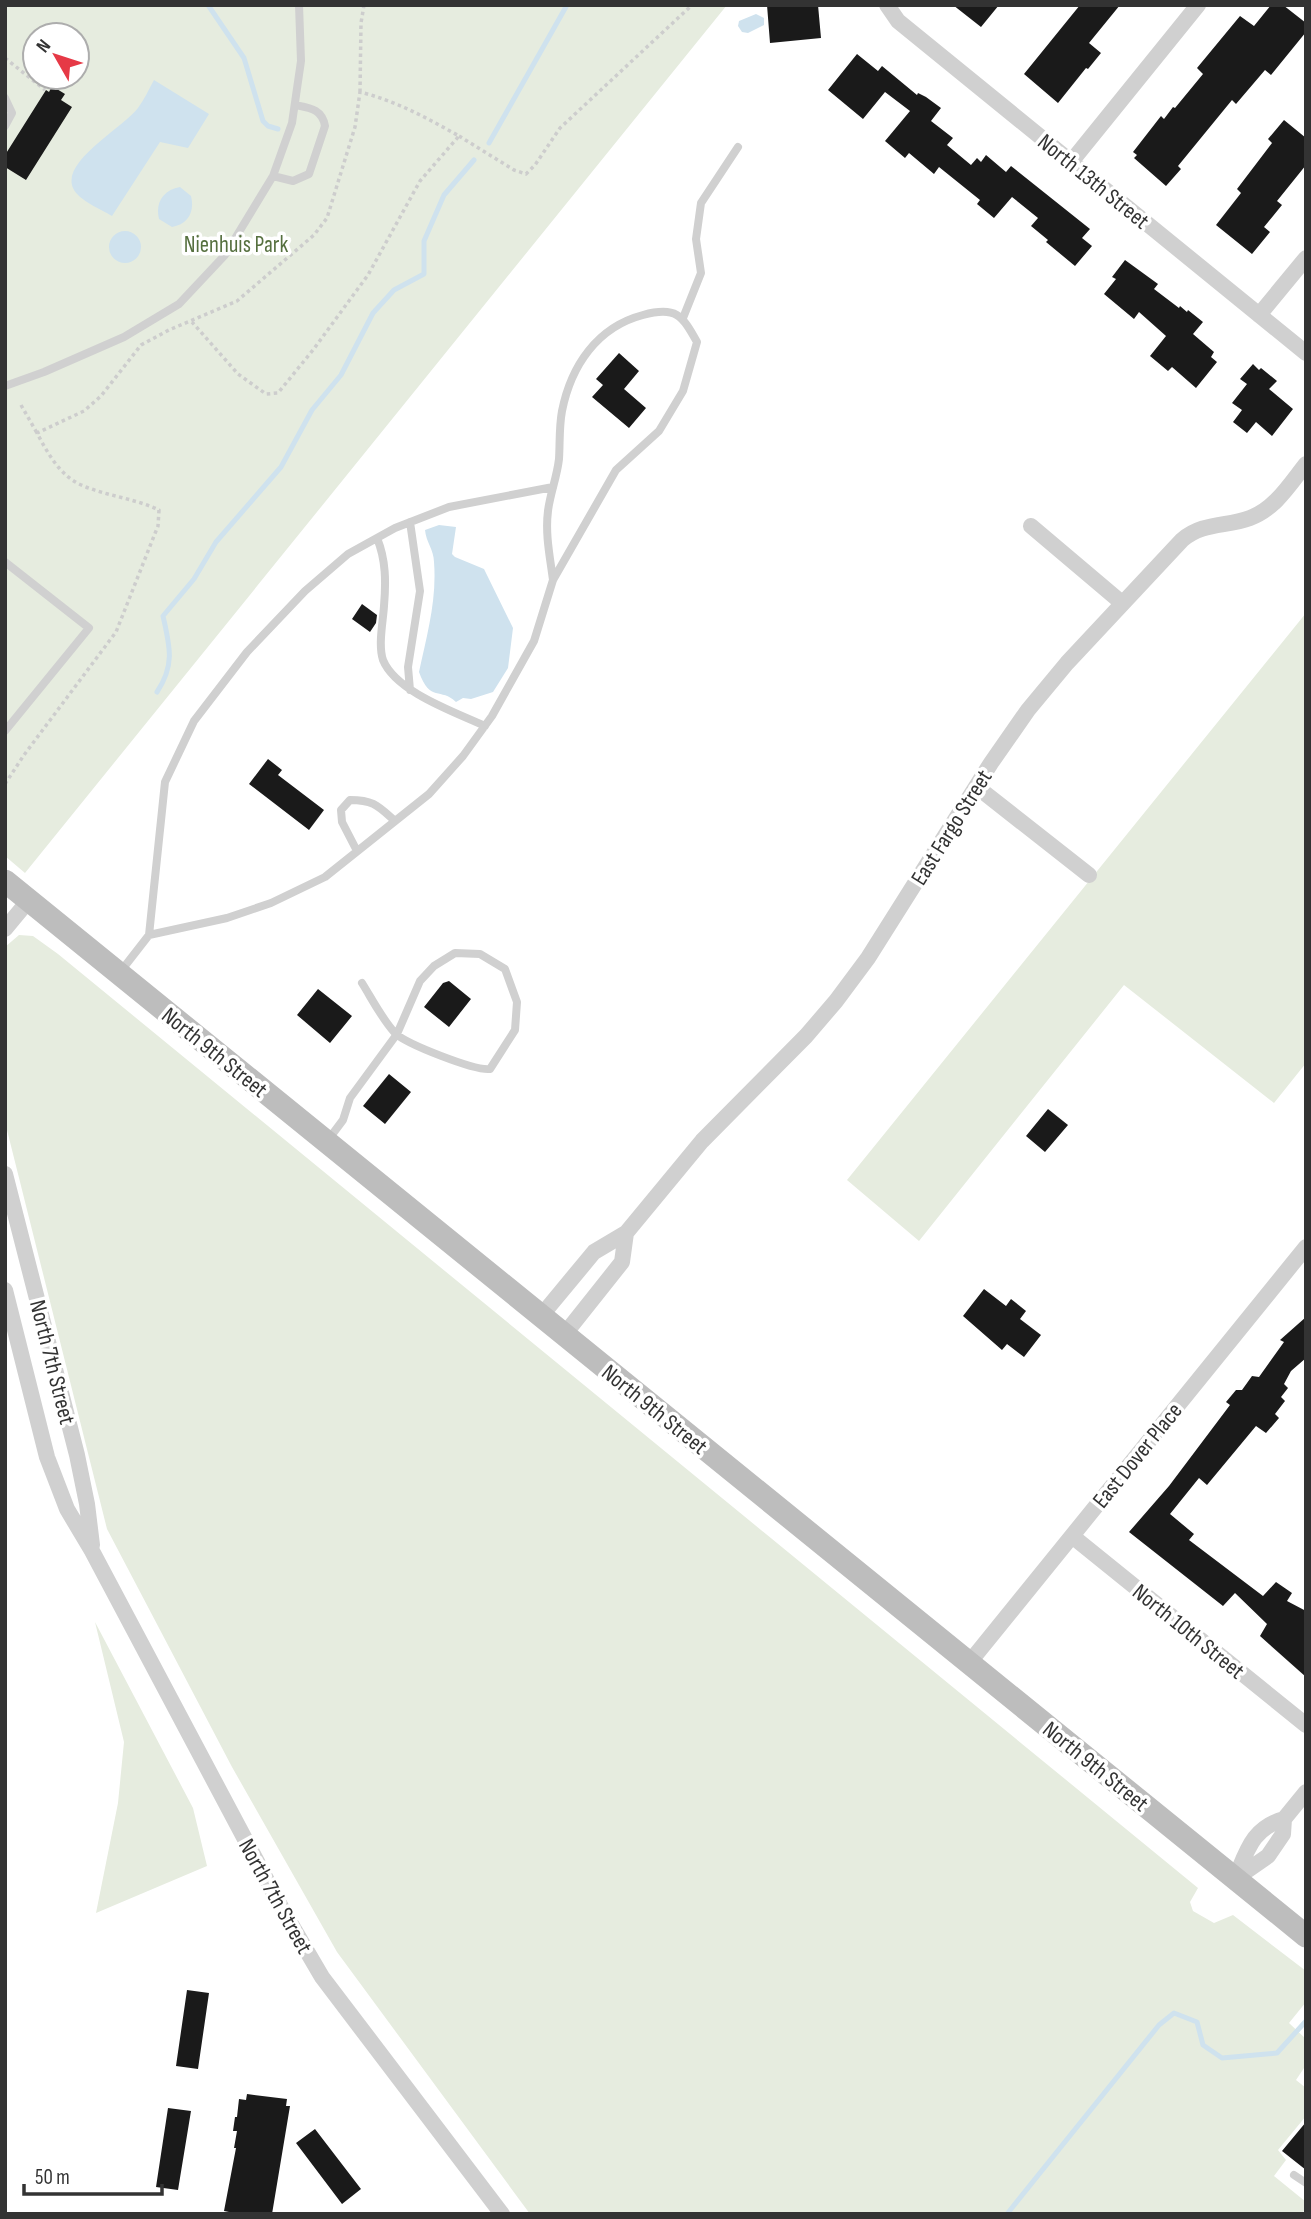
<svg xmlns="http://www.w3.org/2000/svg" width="1311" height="2219" font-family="'Sofia Sans Condensed',sans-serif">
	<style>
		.green { fill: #e6ecdf; fill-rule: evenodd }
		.water { fill: #cfe2ee }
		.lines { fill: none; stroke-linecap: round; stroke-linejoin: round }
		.stream { stroke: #cfe2ee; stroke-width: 5 }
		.building { fill: #1a1a1a }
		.path { stroke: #cdcdcd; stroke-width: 3.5; stroke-dasharray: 3.5 3.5; stroke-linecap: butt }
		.lane { stroke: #d0d0d0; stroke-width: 8 }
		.street { stroke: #d0d0d0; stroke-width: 16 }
		.secondary { stroke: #bdbdbd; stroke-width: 23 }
		.labels { text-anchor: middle; stroke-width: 7; stroke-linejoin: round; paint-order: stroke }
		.street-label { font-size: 23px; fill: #333; stroke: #fff }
		.park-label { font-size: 23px; fill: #56703f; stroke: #fff }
	</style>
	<rect width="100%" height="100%" fill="#fff"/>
	<!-- green -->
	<path class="green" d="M5 5H727L25 873 5 856ZM35 35H77V77H35Z
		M1306 613V1063L1274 1103 1124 985 919 1241 847 1180Z
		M19 935 33 936 58 954 1198 1888 1190 1902 1193 1911 1214 1923 1233 1915 1306 1971V2002L1289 2023 1306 2039V2065L1296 2080 1306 2088V2116L1278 2150 1286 2160 1274 2176 1306 2202 1303 2214H530L337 1952 232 1767 107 1529 5 1122V947Z
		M95 1622 193 1808 207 1866 96 1913 118 1803 124 1742Z"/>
	<!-- water -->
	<path class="water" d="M756 14 764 18V25L748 33 742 32 738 26 739 21Z
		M154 80 209 114 188 148 160 142 112 216C101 209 79 201 73 188 61 161 123 128 138 108 144 100 149 89 154 80Z
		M180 187 191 196C195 212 188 224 172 227L159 219C155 203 163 190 180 187Z
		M109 247a16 16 0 1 1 32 0a16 16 0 1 1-32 0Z
		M439 525 456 527 452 554 455 557 484 569 513 628 508 668 493 692 471 699 463 698 456 702C441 687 430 703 419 672 427 635 437 600 434 562 434 550 426 542 425 530Z"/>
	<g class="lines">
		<!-- stream -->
		<path class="stream" d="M208 5 244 58 263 121 268 126 278 129
			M489 143 567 5
			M157 692C175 665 170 647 163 616L194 579 216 542 281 467 312 410 341 375 373 313 394 290 424 274V241L444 195 474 160
			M1007 2214 1159 2025 1174 2013 1197 2022 1203 2045 1222 2058 1277 2053 1306 2021"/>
	</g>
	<!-- building -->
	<path class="building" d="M767 5H818L821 38 770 43Z
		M953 5H999L981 27Z
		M1080 5H1120L1089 43 1101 53 1088 69 1086 68 1058 103 1024 74Z
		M1271 5H1283L1306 23V32L1271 75 1265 70 1236 104 1232 100 1178 166 1181 169 1166 186 1134 158 1137 155 1133 152 1161 116 1164 119 1173 107 1175 108 1203 74 1197 68 1240 16 1254 26Z
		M857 54 878 71 882 66 917 95 918 93 926 97 941 108 931 121 953 138 947 145 971 165 977 158 981 162 986 155 1006 172 1011 166 1090 229 1082 238 1092 246 1075 266 1046 242 1048 240 1031 226 1038 218 1012 197 994 218 977 204 980 200 939 167 934 174 909 153 905 158 885 141 910 111 885 92 863 119 828 90Z
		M52 86 65 94 61 100 72 107 26 180 5 167V155L46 90 49 92Z
		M1284 120 1306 138V165L1277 201 1282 205 1264 227 1270 232 1252 254 1216 225 1241 193 1237 189 1272 143 1268 139Z
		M1125 260 1158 284 1154 289 1179 308 1180 306 1187 312 1188 310 1203 322 1193 334 1214 352 1211 357 1217 362 1196 388 1172 367 1168 371 1150 356 1166 336 1139 312 1134 319 1104 294 1116 279 1112 277Z
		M619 353 639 371 624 389 646 408 629 428 592 397 603 385 596 379Z
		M1253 364 1259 370 1261 368 1277 381 1269 389 1293 409 1272 436 1256 422 1247 433 1233 422 1242 410 1232 403 1247 384 1240 379Z
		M362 604 377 615 376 623 370 632 352 619Z
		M268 759 282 770 278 775 324 810 309 830 249 784Z
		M449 981 471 999 449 1027 424 1007 443 983Z
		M318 989 352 1016 330 1043 297 1015Z
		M389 1074 411 1092 385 1124 363 1106Z
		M1048 1109 1068 1125 1045 1152 1026 1136Z
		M984 1289 1006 1306 1011 1299 1026 1311 1020 1319 1041 1335 1024 1357 1007 1344 1002 1350 963 1316Z
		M1306 1317V1358L1291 1371 1284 1384 1288 1388 1281 1397 1285 1401 1275 1414 1279 1418 1266 1433 1256 1426 1207 1485 1199 1478 1170 1514 1194 1534 1189 1540 1263 1596 1276 1582 1292 1593 1287 1601 1306 1611V1677L1260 1636 1267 1624 1235 1593 1223 1606 1129 1532 1169 1486 1230 1405 1226 1402 1236 1390H1242L1252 1376 1259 1377 1284 1342 1280 1340Z
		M187 1990 209 1993 198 2069 176 2066Z
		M247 2094 287 2099 286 2106H290L272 2214H229V2212L224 2211 236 2148H234L237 2131H233L235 2117H237L239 2099 246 2100Z
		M168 2108 191 2111 178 2190 156 2187Z
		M1306 2122V2170L1282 2151Z
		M315 2129 361 2189 342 2204 296 2143Z"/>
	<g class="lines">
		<!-- path -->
		<path class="path" d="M5 58 45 90
			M360 92 361 23 364 5
			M459 136 514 170 526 174 535 165 560 128 692 5
			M21 405 37 433
			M5 784 24 755 116 632 158 526 159 510C134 498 105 496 79 484 59 474 47 452 37 433L84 411 101 396 141 345 169 330 237 301 314 235 327 218 355 127 360 92C396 101 427 118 459 136L420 181 368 275 313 350 278 393 266 394 238 374 192 322"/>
		<!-- lane -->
		<path class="lane" d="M5 98 12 113 5 126
			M273 176 293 181 309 174 325 126C322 109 310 108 295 105
			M683 318 701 273 696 239 701 203 738 147
			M5 386 44 372 124 337 179 304 225 255 273 176 292 123 301 61 299 5
			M377 538C386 560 386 582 384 606 383 622 378 645 383 660 396 692 455 712 485 726
			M5 562 89 628 5 731
			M410 690 408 667 420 591 410 522
			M357 851 342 822 341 810 350 800C374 800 378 806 395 821
			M149 935 165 782 194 721 247 652 305 591 348 554 395 528 449 507 553 487
			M121 971 149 935 227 918 271 903 325 877 429 794 463 756 492 716 534 641 553 580 616 470 659 431 683 391 697 342C682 315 676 306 643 315 597 327 571 366 562 411 559 427 560 443 559 459 557 477 550 494 548 511 545 534 550 557 553 580
			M328 1140 343 1120 350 1098 397 1034 420 981 434 966 455 953 480 954 505 969 517 1002 515 1030 490 1069C475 1071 406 1044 395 1033 382 1019 372 999 362 983
			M1294 2175 1306 2183"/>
		<!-- street -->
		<path class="street" d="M887 5 898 21 1306 353
			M1071 162 1198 5
			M1259 315 1306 258
			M1031 526 1122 603
			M977 787 1089 875
			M5 929 29 900
			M5 1174 77 1455 87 1504 92 1545
			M5 1290 47 1457 67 1509 92 1551 281 1907 322 1977 502 2214
			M541 1316 594 1252 626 1233 702 1141 806 1036 836 1001 868 958 991 763 1028 710 1067 663 1182 540C1203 522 1226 527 1250 518 1275 509 1290 484 1306 464
			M564 1335 622 1262 626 1233
			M1072 1536 1306 1725
			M969 1663 1306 1247
			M1235 1879 1268 1856 1283 1834 1284 1819 1306 1792
			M1235 1879C1247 1851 1252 1828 1284 1819"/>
		<!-- secondary -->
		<path class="secondary" d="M5 881 1306 1936"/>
	</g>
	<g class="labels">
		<!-- street labels -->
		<g class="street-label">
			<text transform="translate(1094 181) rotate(39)" y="8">North 13th Street</text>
			<text transform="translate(951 827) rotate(-58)" y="8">East Fargo Street</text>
			<text transform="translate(215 1052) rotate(39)" y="8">North 9th Street</text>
			<text transform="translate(53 1362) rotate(76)" y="8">North 7th Street</text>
			<text transform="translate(655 1409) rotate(39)" y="8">North 9th Street</text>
			<text transform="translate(1137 1455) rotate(-51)" y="8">East Dover Place</text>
			<text transform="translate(1189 1631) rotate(39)" y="8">North 10th Street</text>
			<text transform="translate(1096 1766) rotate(39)" y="8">North 9th Street</text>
			<text transform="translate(276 1896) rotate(61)" y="8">North 7th Street</text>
		</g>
		<!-- park labels -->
		<g class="park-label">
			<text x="236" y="252">Nienhuis Park</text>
		</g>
	</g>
	<!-- border -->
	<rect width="1311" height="2219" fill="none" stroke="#333333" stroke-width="14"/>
	<!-- north arrow -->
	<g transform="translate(56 56) rotate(309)"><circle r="33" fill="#ffffff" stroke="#adadad" stroke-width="2"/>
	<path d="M0-5L12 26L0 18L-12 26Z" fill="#e63946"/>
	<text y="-10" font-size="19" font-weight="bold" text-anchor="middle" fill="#333333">N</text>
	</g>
	<!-- scale -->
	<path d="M24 2184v10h138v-10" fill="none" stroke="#333333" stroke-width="3.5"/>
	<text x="35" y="2184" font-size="21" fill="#333333" stroke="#ffffff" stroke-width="5" paint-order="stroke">50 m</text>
</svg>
